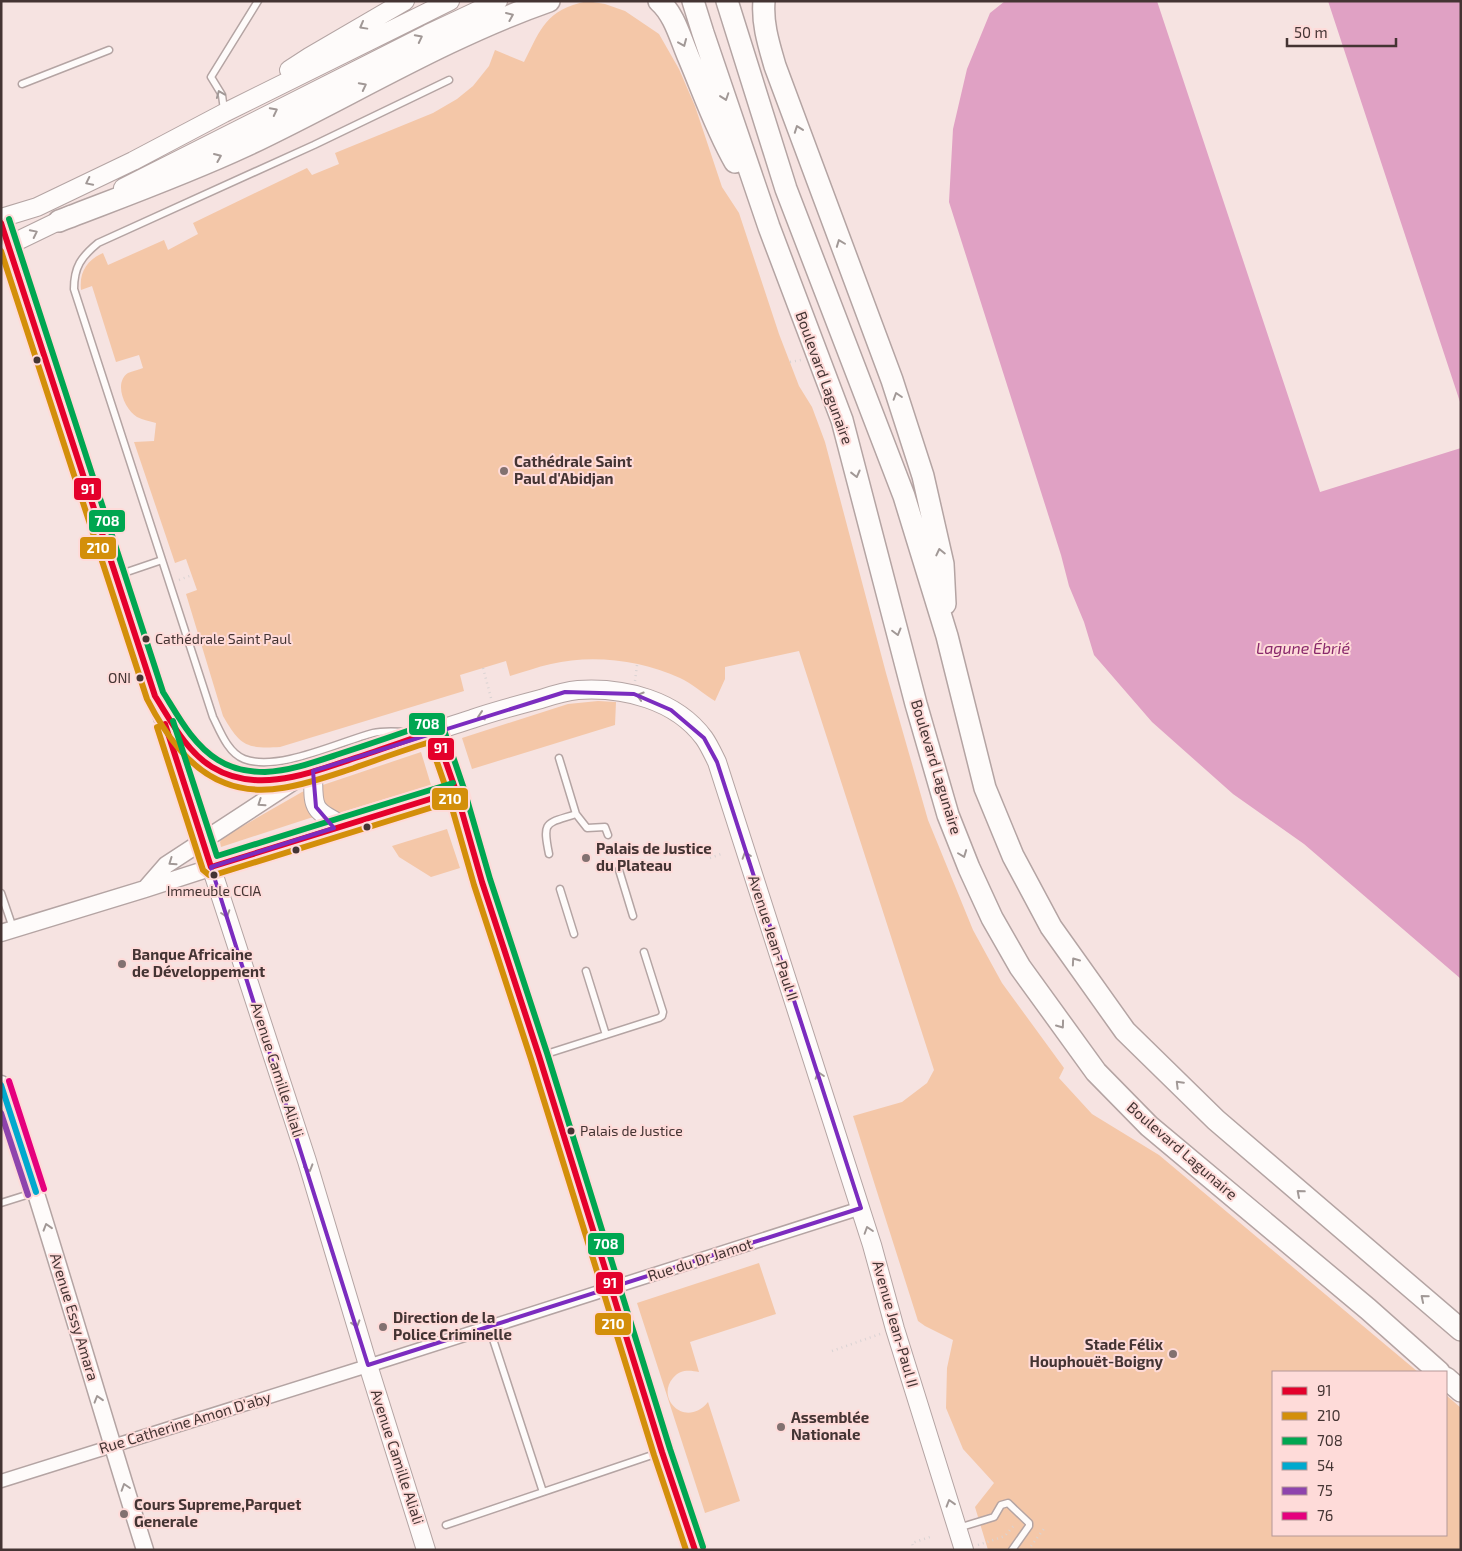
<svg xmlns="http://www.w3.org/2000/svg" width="1462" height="1551" font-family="'Exo 2',sans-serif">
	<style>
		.green { fill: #f4c7a8 }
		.water { fill: #e0a1c4 }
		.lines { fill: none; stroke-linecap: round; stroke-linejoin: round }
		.service-casing { stroke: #b4a4a3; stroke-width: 9 }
		.minor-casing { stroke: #b4a4a3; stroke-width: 15 }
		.tertiary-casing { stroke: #b4a4a3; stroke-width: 19 }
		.secondary-casing { stroke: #b4a4a3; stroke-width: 20 }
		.trunk-casing { stroke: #b4a4a3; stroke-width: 24 }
		.path { stroke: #d9d3d3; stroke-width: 2.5; stroke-dasharray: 1 4; stroke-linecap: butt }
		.service { stroke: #fefbfa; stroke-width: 6 }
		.minor { stroke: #fefbfa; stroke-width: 12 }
		.tertiary { stroke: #fefbfa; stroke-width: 16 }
		.secondary { stroke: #fefbfa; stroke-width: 18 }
		.trunk { stroke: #fefbfa; stroke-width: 21 }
		.bus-1-casing { stroke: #fedbd9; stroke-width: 10 }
		.bus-2-casing { stroke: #fedbd9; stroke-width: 10 }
		.bus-3-casing { stroke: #fedbd9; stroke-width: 10 }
		.bus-4-casing { stroke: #fedbd9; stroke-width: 10 }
		.bus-5-casing { stroke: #fedbd9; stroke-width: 10 }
		.bus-6-casing { stroke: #fedbd9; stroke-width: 10 }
		.bus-1 { stroke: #e4002b; stroke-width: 6 }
		.bus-2 { stroke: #d38f0a; stroke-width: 6 }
		.bus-3 { stroke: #00a651; stroke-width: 6 }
		.bus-4 { stroke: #00a9ce; stroke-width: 6 }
		.bus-5 { stroke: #8e44ad; stroke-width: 6 }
		.bus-6 { stroke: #e5007d; stroke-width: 6 }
		.oneway { stroke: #a19896 }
		.marked { fill: none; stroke: #7b2cbf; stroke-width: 4; stroke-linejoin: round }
		.bus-dot { fill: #443433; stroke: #fedbd9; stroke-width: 2 }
		.poi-dot { fill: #827170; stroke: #fedbd9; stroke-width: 2 }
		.labels { text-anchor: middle; stroke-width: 4; stroke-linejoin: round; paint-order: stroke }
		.bus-label { font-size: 14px; fill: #443433; stroke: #fedbd9; text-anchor: start }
		.street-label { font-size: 15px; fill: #443433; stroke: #fedbd9 }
		.poi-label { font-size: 15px; font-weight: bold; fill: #443433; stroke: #fedbd9; text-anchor: start }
		.water-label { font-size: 16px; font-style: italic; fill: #8a296c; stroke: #fedbd9 }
		.line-badge { stroke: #fedbd9; stroke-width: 2 }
		.badge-label { font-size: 14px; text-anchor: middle; font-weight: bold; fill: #fff }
	</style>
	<rect width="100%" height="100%" fill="#f6e3e1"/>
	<!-- green -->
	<path class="green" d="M587 1 605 4 625 11 659 34 679 69 695 106 722 187 739 213 779 334 799 386 812 407 825 442 886 673 928 820 973 930 1002 983 1064 1068 1059 1078 1092 1114 1159 1155 1418 1372H1273V1535H1446V1395L1461 1408V1550H988L975 1507 994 1483 963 1449 946 1408 947 1368 953 1340 925 1326 918 1321 853 1116 902 1102 927 1083 934 1070 799 651 725 667V679L715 701C705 695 690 682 680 678 641 660 592 654 551 664 537 667 524 672 510 676L506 661 460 675 464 691 280 747C245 749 240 745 223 716L186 594 197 590 186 559 175 563 134 442 154 441 156 423C150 421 143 420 137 417 125 410 113 383 128 373 132 371 139 370 143 368L139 355 116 362 92 286 81 290C79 272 87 260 103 253L108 265 164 240 168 250 198 234 193 223 307 168 312 175 339 164 335 153 433 113 457 99 473 86 489 66 495 50 524 62C542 27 545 11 587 1Z
		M598 701 616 702 615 725 472 769 462 738 568 704Z
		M421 752 431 785 342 812 310 818 221 847 220 842 222 838 302 792Z
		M447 829 460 868 431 877 399 857 392 846Z
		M759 1263 776 1314 690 1342 699 1372C690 1370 680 1369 673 1378 655 1399 686 1429 708 1402L740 1501 705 1513 637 1303Z"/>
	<!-- water -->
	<path class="water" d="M1005 1H1157L1320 492 1461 448V979L1304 844 1233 794 1152 722 1094 655 1084 622 1069 586 1061 555 949 202 953 129 967 69 990 13Z
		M1328 1H1461V405Z"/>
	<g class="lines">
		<defs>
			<path id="service" d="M22 84 109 50
				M224 110 222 95 211 77 258 1
				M118 575 162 560
				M411 732C399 732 385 730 373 733 339 742 278 772 244 759 228 753 220 731 213 717L74 289C74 267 81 257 98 243L314 145 449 80
				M559 758 576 814 587 828 605 827 608 835
				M549 854C542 820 546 824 576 814
				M619 870 633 916
				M560 889 574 934
				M1 893 13 928
				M586 971 606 1035
				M540 1056 659 1018 662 1016 663 1012 644 952
				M1 1203 36 1192
				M489 1327 543 1492
				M446 1525 661 1452
				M958 1528 994 1517 1001 1505 1008 1503 1029 1523V1526L1012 1550"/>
			<path id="minor" d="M1 1481 377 1363 861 1208"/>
			<path id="tertiary" d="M435 731 456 791 482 882 539 1056 577 1182 612 1288 662 1452 695 1550
				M146 888 166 865 302 776
				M1 933 145 889 343 825 456 791
				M1 1084C52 1238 96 1395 145 1550"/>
			<path id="secondary" d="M289 70 309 57 405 1
				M123 188 428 34 498 1
				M1 218 37 207 133 161 224 113 450 1
				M1 222 155 696 176 755 203 842 307 1161 368 1365 426 1550
				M9 245 71 215
				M155 696C172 722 188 756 218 770 261 792 307 773 350 759 391 746 431 732 472 719 495 711 518 705 541 699 553 695 566 691 578 690 624 687 676 700 704 738 709 745 713 754 717 762L872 1245 895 1329 964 1550
				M313 771C314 806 309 809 343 825"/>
			<path id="trunk" d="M659 1C674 14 680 37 688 56 703 91 716 129 735 162
				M693 1 703 33 769 227 842 420 916 704 948 815 969 868 992 918 1020 967 1096 1072 1149 1126 1368 1309 1439 1372
				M727 1 786 189 904 496 947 636 985 788 1013 856 1051 927 1125 1031 1216 1120 1461 1330
				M764 1C762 24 769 45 775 66L892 380 923 476 943 564 945 604
				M59 221C121 197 185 174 245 146 347 98 443 38 549 1
				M1446 1378 1461 1391"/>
		</defs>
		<!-- service casing -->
		<use href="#service" class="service-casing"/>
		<!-- minor casing -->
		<use href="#minor" class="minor-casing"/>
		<!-- tertiary casing -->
		<use href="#tertiary" class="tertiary-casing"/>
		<!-- secondary casing -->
		<use href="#secondary" class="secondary-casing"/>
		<!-- trunk casing -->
		<use href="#trunk" class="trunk-casing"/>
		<!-- path -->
		<path class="path" d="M790 362 801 360
			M179 580 192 575
			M483 668 491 698
			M635 681 637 665
			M710 858 724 853
			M832 1351 880 1334
			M978 1545 1005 1536 1015 1524
			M914 1550 912 1543 930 1537
			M1028 1550 1046 1526"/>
		<!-- service -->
		<use href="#service" class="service"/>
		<!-- minor -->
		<use href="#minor" class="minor"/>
		<!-- tertiary -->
		<use href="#tertiary" class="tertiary"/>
		<!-- secondary -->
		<use href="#secondary" class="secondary"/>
		<!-- trunk -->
		<use href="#trunk" class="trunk"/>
		<defs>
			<path id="bus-1" d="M1 223 155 696C171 721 186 751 212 767 256 794 307 774 352 759 380 750 407 740 435 731L456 791 482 882 539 1056 662 1452 695 1550
				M165 724 211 867 456 791"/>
			<path id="bus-2" d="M1 251 147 699C164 732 188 769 225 783 266 800 314 781 354 768 379 759 404 750 430 742L448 794 474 885 531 1059 654 1455 686 1550
				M157 727 203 870 209 875H214L459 799"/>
			<path id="bus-3" d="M9 219 163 692C178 716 193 745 218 760 232 769 248 772 265 772 290 771 315 762 339 754 370 744 402 733 433 722L439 723 443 727 464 789 490 879 547 1053 670 1449 703 1547
				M173 721 217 856 453 783"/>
			<path id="bus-4" d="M1 1085 36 1192"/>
			<path id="bus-5" d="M1 1113 28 1195"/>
			<path id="bus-6" d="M9 1081 44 1189"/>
		</defs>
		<!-- bus-1 casing -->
		<use href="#bus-1" class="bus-1-casing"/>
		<!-- bus-2 casing -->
		<use href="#bus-2" class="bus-2-casing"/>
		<!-- bus-3 casing -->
		<use href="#bus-3" class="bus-3-casing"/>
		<!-- bus-4 casing -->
		<use href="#bus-4" class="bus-4-casing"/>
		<!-- bus-5 casing -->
		<use href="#bus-5" class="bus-5-casing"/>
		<!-- bus-6 casing -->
		<use href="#bus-6" class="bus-6-casing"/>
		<!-- bus-1 -->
		<use href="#bus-1" class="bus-1"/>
		<!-- bus-2 -->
		<use href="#bus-2" class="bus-2"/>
		<!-- bus-3 -->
		<use href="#bus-3" class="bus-3"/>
		<!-- bus-4 -->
		<use href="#bus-4" class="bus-4"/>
		<!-- bus-5 -->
		<use href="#bus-5" class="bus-5"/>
		<!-- bus-6 -->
		<use href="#bus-6" class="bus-6"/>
	</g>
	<!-- one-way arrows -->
	<defs><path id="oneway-chevron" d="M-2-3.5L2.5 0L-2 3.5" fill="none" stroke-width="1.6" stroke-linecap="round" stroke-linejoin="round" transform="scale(1.25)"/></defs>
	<g class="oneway">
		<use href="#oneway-chevron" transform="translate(510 16) rotate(-23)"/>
		<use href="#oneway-chevron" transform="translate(363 26) rotate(151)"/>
		<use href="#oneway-chevron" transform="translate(419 38) rotate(-27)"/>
		<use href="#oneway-chevron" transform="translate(683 43) rotate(67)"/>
		<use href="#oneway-chevron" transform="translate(363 86) rotate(-27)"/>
		<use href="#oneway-chevron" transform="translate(220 94) rotate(-112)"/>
		<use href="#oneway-chevron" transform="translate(725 97) rotate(71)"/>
		<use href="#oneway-chevron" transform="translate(274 111) rotate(-27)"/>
		<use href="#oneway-chevron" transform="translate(798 129) rotate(-110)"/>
		<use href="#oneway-chevron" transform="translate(218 157) rotate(-23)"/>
		<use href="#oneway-chevron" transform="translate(89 182) rotate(154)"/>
		<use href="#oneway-chevron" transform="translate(34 233) rotate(-26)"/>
		<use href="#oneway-chevron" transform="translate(840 243) rotate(-111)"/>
		<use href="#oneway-chevron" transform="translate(897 396) rotate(-108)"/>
		<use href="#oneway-chevron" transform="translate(856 474) rotate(76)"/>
		<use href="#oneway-chevron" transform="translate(940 552) rotate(-103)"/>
		<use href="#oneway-chevron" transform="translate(897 632) rotate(75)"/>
		<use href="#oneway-chevron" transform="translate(640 696) rotate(-163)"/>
		<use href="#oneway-chevron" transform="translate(481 716) rotate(162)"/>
		<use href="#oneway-chevron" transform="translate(261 803) rotate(146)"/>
		<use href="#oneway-chevron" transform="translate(963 854) rotate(69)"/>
		<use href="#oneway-chevron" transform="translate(746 855) rotate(-108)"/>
		<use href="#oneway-chevron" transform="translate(172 862) rotate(145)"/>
		<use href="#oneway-chevron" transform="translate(226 914) rotate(72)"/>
		<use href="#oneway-chevron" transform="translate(1075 961) rotate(-125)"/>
		<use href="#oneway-chevron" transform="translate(1061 1025) rotate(54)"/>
		<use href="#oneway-chevron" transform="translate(819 1075) rotate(-108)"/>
		<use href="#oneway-chevron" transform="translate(1179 1084) rotate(-135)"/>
		<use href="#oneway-chevron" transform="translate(309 1168) rotate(73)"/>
		<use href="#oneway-chevron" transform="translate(1300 1193) rotate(-139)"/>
		<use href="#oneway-chevron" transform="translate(47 1227) rotate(-107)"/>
		<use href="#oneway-chevron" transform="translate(868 1230) rotate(-108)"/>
		<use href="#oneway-chevron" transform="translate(1424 1298) rotate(-140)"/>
		<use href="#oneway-chevron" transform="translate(356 1324) rotate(73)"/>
		<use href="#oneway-chevron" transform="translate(98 1399) rotate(-107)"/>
		<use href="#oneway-chevron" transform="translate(125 1487) rotate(-108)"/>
		<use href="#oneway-chevron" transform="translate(950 1503) rotate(-107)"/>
	</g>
	<!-- marked area -->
	<path class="marked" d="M565 692 634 694 671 710 704 738 717 762 861 1208 368 1365 211 867 334 828 316 807 313 771Z"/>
	<!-- markers -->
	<g class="bus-dot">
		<circle cx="37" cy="360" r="4.5"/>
		<circle cx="146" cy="639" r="4.5"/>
		<circle cx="140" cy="678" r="4.5"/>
		<circle cx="367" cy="827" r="4.5"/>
		<circle cx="296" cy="850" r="4.5"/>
		<circle cx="214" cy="875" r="4.5"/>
		<circle cx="571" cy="1131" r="4.5"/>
	</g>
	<g class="poi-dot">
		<circle cx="504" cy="471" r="5"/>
		<circle cx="586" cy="858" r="5"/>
		<circle cx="122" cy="964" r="5"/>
		<circle cx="383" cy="1327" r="5"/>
		<circle cx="1173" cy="1354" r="5"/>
		<circle cx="781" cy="1427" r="5"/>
		<circle cx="124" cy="1514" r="5"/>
	</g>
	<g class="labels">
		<!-- bus labels -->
		<g class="bus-label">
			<text x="155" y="644">Cathédrale Saint Paul</text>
			<text x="131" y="683" text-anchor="end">ONI</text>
			<text x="214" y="896" text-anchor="middle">Immeuble CCIA</text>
			<text x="580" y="1136">Palais de Justice</text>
		</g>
		<!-- street labels -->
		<g class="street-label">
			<text transform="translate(824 378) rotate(70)" y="5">Boulevard Lagunaire</text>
			<text transform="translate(936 767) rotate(73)" y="5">Boulevard Lagunaire</text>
			<text transform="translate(773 938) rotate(72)" y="5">Avenue Jean-Paul II</text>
			<text transform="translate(277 1070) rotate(72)" y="5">Avenue Camille Aliali</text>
			<text transform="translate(1182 1151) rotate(41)" y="5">Boulevard Lagunaire</text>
			<text transform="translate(700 1260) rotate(-18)" y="5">Rue du Dr Jamot</text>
			<text transform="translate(74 1317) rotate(73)" y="5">Avenue Essy Amara</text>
			<text transform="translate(895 1324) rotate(74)" y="5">Avenue Jean-Paul II</text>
			<text transform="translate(185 1423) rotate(-17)" y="5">Rue Catherine Amon D'aby</text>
			<text transform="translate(397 1457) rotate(72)" y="5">Avenue Camille Aliali</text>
		</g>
		<!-- poi labels -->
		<g class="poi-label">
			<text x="514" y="467">Cathédrale Saint<tspan x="514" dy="17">Paul d'Abidjan</tspan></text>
			<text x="596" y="854">Palais de Justice<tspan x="596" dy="17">du Plateau</tspan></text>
			<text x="132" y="960">Banque Africaine<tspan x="132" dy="17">de Développement</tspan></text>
			<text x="393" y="1323">Direction de la<tspan x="393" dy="17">Police Criminelle</tspan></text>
			<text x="1163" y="1350" text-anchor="end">Stade Félix<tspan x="1163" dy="17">Houphouët-Boigny</tspan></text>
			<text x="791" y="1423">Assemblée<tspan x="791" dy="17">Nationale</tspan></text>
			<text x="134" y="1510">Cours Supreme,Parquet<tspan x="134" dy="17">Generale</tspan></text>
		</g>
		<!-- water labels -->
		<g class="water-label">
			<text x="1303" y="654">Lagune Ébrié</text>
		</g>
	</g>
	<g class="line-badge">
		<rect x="73" y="477" width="29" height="24" rx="5" fill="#e4002b"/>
		<rect x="88" y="509" width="38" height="24" rx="5" fill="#00a651"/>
		<rect x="79" y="536" width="38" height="24" rx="5" fill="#d38f0a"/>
		<rect x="408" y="712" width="38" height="24" rx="5" fill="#00a651"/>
		<rect x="427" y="737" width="28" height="24" rx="5" fill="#e4002b"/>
		<rect x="431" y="787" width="38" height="24" rx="5" fill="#d38f0a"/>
		<rect x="587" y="1232" width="38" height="24" rx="5" fill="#00a651"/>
		<rect x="595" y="1271" width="29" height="24" rx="5" fill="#e4002b"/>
		<rect x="594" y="1312" width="38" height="24" rx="5" fill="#d38f0a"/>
	</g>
	<g class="badge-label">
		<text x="88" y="494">91</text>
		<text x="107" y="526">708</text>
		<text x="98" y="553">210</text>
		<text x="427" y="729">708</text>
		<text x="441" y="753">91</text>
		<text x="450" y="804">210</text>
		<text x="606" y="1249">708</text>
		<text x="610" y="1288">91</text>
		<text x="613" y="1329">210</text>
	</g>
	<!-- border -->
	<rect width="1462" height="1551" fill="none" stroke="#443433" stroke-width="5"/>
	<!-- legend -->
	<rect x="1272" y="1371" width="175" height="165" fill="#fedbd9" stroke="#b49897"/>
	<rect x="1282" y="1387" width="25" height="8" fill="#e4002b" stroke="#b49897"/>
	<text x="1317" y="1396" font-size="15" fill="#443433">91</text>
	<rect x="1282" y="1412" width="25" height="8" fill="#d38f0a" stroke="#b49897"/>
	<text x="1317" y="1421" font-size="15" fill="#443433">210</text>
	<rect x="1282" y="1437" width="25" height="8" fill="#00a651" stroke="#b49897"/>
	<text x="1317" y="1446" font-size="15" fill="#443433">708</text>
	<rect x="1282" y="1462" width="25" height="8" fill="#00a9ce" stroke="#b49897"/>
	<text x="1317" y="1471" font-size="15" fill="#443433">54</text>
	<rect x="1282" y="1487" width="25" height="8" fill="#8e44ad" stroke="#b49897"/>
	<text x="1317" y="1496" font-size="15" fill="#443433">75</text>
	<rect x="1282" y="1512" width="25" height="8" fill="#e5007d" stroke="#b49897"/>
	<text x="1317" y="1521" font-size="15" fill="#443433">76</text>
	<!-- scale -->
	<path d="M1287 38v8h109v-8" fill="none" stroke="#443433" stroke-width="2.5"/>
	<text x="1294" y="38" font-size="15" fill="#443433" stroke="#fedbd9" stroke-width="4" paint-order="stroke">50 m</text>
</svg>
